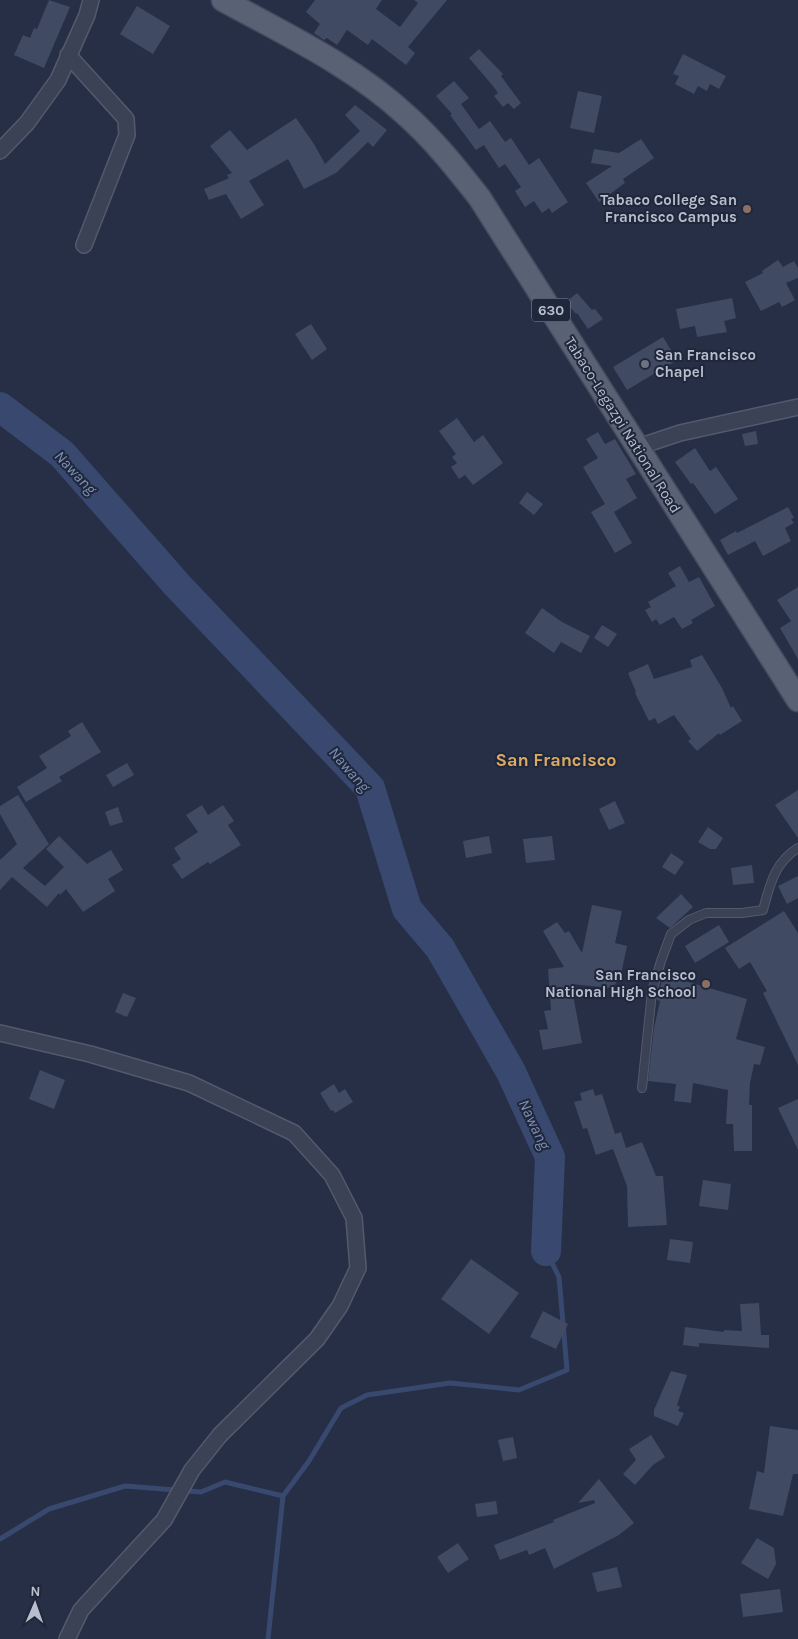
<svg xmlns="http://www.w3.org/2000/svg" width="798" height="1639" font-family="Karla,sans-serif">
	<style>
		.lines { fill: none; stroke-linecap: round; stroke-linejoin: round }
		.stream { stroke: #39486e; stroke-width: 5 }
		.river { stroke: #39486e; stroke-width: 30 }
		.building { fill: #404a63 }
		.service-casing { stroke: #535a6d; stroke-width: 10 }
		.minor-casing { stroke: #535a6d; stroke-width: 18 }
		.primary-casing { stroke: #444b5e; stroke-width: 25 }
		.service { stroke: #3b4255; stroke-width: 8 }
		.minor { stroke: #3b4255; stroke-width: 15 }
		.primary { stroke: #596175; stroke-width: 22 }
		.education-dot { fill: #8d6e63; stroke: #1f273b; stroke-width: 2 }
		.worship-dot { fill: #6b7280; stroke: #1f273b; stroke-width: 2 }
		.labels { text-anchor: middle; stroke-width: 4; stroke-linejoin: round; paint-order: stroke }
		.shield { fill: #1f273b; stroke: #8b91a2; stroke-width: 1 }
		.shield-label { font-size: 14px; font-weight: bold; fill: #b9bece }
		.poi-label { font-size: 15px; font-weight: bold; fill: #b9bece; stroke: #1f273b; text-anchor: end }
		.street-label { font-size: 15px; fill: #b9bece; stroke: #1f273b }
		.water-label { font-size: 16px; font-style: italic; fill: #7e8eb7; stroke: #1f273b }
		.quarter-label { font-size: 18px; font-weight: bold; fill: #ddaa65; stroke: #1f273b }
	</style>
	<rect width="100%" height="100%" fill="#262f46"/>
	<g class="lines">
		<!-- stream -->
		<path class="stream" d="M0 1539 49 1509 125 1486 201 1492 225 1482 283 1496 309 1461 341 1408 367 1395 450 1383 519 1390 567 1370 559 1277 546 1251
			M268 1639 283 1496"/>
		<!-- river -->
		<path class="river" d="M0 407 62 454 178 586 370 788 407 909 440 948 511 1072 550 1157 546 1251"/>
	</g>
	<!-- building -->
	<path class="building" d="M49 0 70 7 44 68 14 55 23 35 30 38 34 28 37 29Z
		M315 0H382L376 9 400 27 418 3 414 0H447L408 47 415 53 406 65 372 39 368 45 347 30 337 45 327 38 324 40 314 33 320 24 306 12Z
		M137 6 170 26 153 54 120 34Z
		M479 49 503 74 501 76 521 103 514 109 508 103 503 107 494 96 498 93 493 86 469 58Z
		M683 54 726 76 719 89 710 84 707 91 698 86 694 94 675 84 679 76 673 74Z
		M454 81 469 98 461 104 479 129 490 121 505 142 511 138 529 165 539 158 568 202 552 213 549 208 542 213 534 201 525 207 515 191 521 187 505 164 499 168 484 145 476 150 450 115 452 114 436 96Z
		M578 91 602 96 594 133 570 128Z
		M355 105 387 130 373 147 368 142 336 173 304 189 288 159 249 181 264 205 241 219 226 194 209 200 204 189 229 178 227 175 232 173 210 146 230 130 247 150 296 118 314 144 325 164 360 131 345 115Z
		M641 139 654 158 623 179 625 183 599 202 586 183 612 166 591 163 594 149 619 153Z
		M778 260 783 267 794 261 798 268V278L786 283 795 300 782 307 779 302 761 311 745 282 763 273 762 271Z
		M577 293 592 310 595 309 603 319 588 329 577 313 576 314 566 302Z
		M732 298 736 318 724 321 727 332 697 337 695 326 680 329 676 309Z
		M311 324 327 349 312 360 295 334Z
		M663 337 677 360 627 390 613 367Z
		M457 418 474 442 483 435 503 463 473 485 465 475 459 479 451 467 457 463 452 457 456 454 439 431Z
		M756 431 758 444 745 446 742 434Z
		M598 432 605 444 615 439 636 474 626 479 637 498 614 512 632 543 615 553 591 512 605 504 583 467 598 458 586 439Z
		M695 448 710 471 716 467 738 499 715 514 693 483 691 484 675 462Z
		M527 492 543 504 534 515 519 503Z
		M788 507 794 518 791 519 794 523 785 528 791 541 763 556 755 541 728 555 720 540 736 531 737 533Z
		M680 566 689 582 699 577 715 606 691 620 693 623 682 629 674 617 660 625 656 619 652 622 645 610 651 607 648 602 676 586 668 573Z
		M798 587V659L780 628 791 621 777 600Z
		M542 608 562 622 590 636 581 653 561 642 554 653 525 633Z
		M602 625 617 634 608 647 594 638Z
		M702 655 722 688 731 708 733 706 742 721 720 735 719 733 697 751 688 741 691 739 674 715 658 724 655 718 649 721 635 693 636 692 628 673 648 664 654 679 692 667 690 660Z
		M82 722 101 752 59 777 62 781 26 802 17 787 47 768 39 756 71 736 68 731Z
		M127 763 134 775 113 787 106 775Z
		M798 790V838L775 805Z
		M18 795 49 844 23 868 45 886 64 867 46 849 59 836 87 864 111 850 123 870 108 879 115 891 83 912 66 889 60 895 59 893 47 907 12 877 0 890V860L17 844 0 814V806Z
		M615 801 625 823 609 830 599 809Z
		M202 805 208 815 223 805 234 821 228 825 241 845 210 864 208 862 182 879 172 865 181 859 174 848 198 832 186 815Z
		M118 807 123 822 110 826 105 812Z
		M708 827 723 838 716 849H710L698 842Z
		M489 836 492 853 466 858 463 841Z
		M552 836 555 860 526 863 523 839Z
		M671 853 684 862 675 875 662 867Z
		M752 865 754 883 733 885 731 868Z
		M798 876V898L787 904 778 886Z
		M681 894 693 907 670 928 656 918Z
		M592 905 622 911 615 943 627 946 620 979 611 988 571 984 582 1043 543 1050 539 1030 548 1029 544 1011 551 1010 548 969 564 967 543 931 557 922 565 933 569 931 582 953Z
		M784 911 798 933V1065L763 993 767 991 750 962 739 969 725 948Z
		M719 925 729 942 695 963 685 946Z
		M664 975 747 999 736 1039 765 1047 760 1065 754 1064 750 1083 749 1105H752V1151H734L733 1124H726L728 1090 693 1083 691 1103 674 1101 676 1084 648 1081 654 1028 660 1001 657 1000V996Z
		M123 993 136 998 127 1017 115 1012Z
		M40 1070 65 1080 54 1109 29 1099Z
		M334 1084 339 1093 345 1089 353 1102 335 1113 333 1110 331 1111 320 1093Z
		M593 1089 595 1096 602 1094 615 1134 621 1132 626 1148 642 1142 656 1176H663L667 1225 628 1227 627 1186 613 1149 596 1155 587 1128 583 1129 574 1102 582 1100 580 1093Z
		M798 1099V1150L778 1108Z
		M703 1180 731 1184 728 1210 699 1206Z
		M670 1239 693 1242 690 1263 667 1260Z
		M471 1259 519 1293 489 1334 441 1299Z
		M759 1303 761 1335H769V1348L699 1343V1347L683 1345 685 1327 724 1332V1330L742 1331 740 1304Z
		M543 1311 568 1324 556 1349 530 1337Z
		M671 1371 687 1375 677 1405 680 1407 678 1411 684 1413 678 1426 654 1416V1410Z
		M770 1426 798 1430V1474H793L783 1516 749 1509 757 1471 764 1473Z
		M651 1435 665 1457 653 1465 635 1485 623 1474 636 1460 629 1449Z
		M513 1437 517 1458 503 1461 498 1440Z
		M599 1479 634 1523 619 1535 554 1569 545 1548 529 1555 527 1550 500 1560 494 1545 554 1522 553 1520 595 1503 594 1500 578 1503Z
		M496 1501 498 1514 477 1517 475 1504Z
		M757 1538 774 1548 776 1564 768 1579 741 1563Z
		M458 1543 469 1559 448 1573 437 1557Z
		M617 1567 622 1587 597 1592 592 1573Z
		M780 1589 783 1612 743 1617 740 1594Z"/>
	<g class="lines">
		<defs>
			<path id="service" d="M642 1088 652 992 661 961 671 934 689 920 706 913H742L763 910C770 885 774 863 798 848"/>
			<path id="minor" d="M68 55 126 119 127 135 84 245
				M0 151 27 123 58 80 87 15 91 0
				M638 447 680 433 798 407
				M0 1033 90 1054 189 1083 294 1133 332 1175 354 1218 358 1268 340 1306 317 1339 220 1435 192 1470 164 1520 81 1610 67 1639"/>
			<path id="primary" d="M223 0C285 34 355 67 406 115 434 140 456 168 479 197L798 700"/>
		</defs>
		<!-- service casing -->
		<use href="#service" class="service-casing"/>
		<!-- minor casing -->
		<use href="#minor" class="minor-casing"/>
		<!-- primary casing -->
		<use href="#primary" class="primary-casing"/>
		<!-- service -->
		<use href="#service" class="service"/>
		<!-- minor -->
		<use href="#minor" class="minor"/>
		<!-- primary -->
		<use href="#primary" class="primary"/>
	</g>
	<!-- markers -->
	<g class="education-dot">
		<circle cx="747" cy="209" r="5"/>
		<circle cx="706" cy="984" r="5"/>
	</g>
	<circle class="worship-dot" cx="645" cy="364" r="5"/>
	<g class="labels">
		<!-- shield labels -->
		<rect class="shield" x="532" y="298.5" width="38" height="23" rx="4"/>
		<g class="shield-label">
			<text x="551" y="315">630</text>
		</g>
		<!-- poi labels -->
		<g class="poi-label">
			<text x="737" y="205">Tabaco College San<tspan x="737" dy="17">Francisco Campus</tspan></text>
			<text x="655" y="360" text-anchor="start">San Francisco<tspan x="655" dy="17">Chapel</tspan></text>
			<text x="696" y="980">San Francisco<tspan x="696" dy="17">National High School</tspan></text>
		</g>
		<!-- street labels -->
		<g class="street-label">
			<text transform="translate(623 425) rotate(58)" y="5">Tabaco-Legazpi National Road</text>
		</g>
		<!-- water labels -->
		<g class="water-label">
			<text transform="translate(76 472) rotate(47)" y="6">Nawang</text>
			<text transform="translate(350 769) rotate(49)" y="6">Nawang</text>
			<text transform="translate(535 1124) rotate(65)" y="6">Nawang</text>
		</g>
		<!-- quarter labels -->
		<g class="quarter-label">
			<text x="556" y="766">San Francisco</text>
		</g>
	</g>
	<!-- north arrow -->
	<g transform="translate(35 1604) rotate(2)" stroke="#1f273b" stroke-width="4" paint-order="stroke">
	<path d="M0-4L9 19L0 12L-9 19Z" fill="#b9bece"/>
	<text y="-8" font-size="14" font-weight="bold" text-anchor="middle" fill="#b9bece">N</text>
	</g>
</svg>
